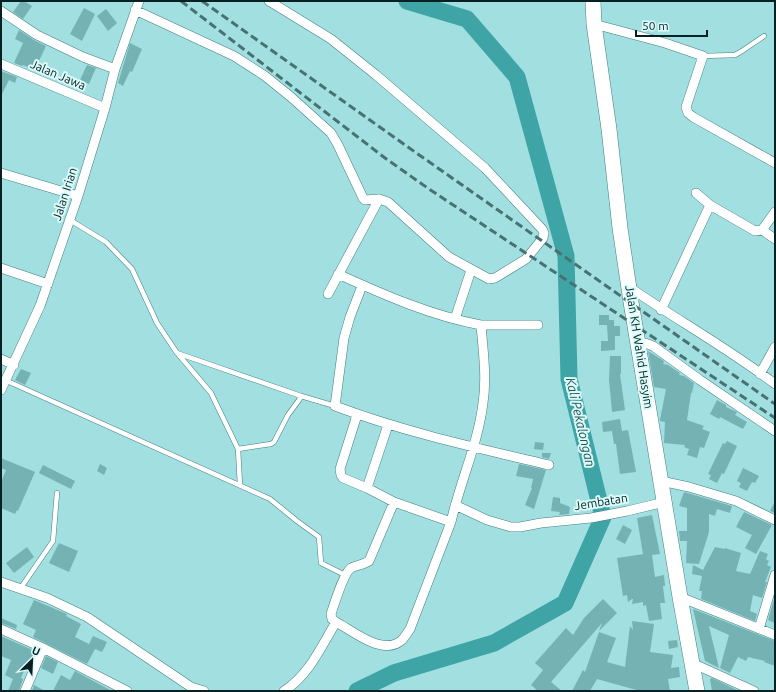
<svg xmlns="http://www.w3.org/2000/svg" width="776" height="692" font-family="Ubuntu,sans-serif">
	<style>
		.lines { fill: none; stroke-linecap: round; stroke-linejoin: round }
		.river { stroke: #3ea4a6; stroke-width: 17 }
		.building { fill: #75b2b4 }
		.service-casing { stroke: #437f81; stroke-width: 5.5 }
		.minor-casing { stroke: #437f81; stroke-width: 10 }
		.primary-casing { stroke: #437f81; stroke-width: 16 }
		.service { stroke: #fff; stroke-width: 4.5 }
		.minor { stroke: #fff; stroke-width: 9 }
		.primary { stroke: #fff; stroke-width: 15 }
		.rail { stroke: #487172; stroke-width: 3; stroke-dasharray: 8 4; stroke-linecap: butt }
		.labels { text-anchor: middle; stroke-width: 4; stroke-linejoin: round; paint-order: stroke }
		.street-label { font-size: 12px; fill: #072122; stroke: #dbfafa }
		.water-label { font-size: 13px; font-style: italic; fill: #255253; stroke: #dbfafa }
	</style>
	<rect width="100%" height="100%" fill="#a1dfe0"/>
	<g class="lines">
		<!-- river -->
		<path class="river" d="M357 691 394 673 494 643 565 603 603 517 569 379 566 256 517 77 467 19 407 1"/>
	</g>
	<!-- building -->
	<path class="building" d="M21 1H24L32 6 23 19 13 12Z
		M84 8 95 14 82 41 70 34Z
		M106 9 117 23 108 31 97 16Z
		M19 30 34 40 46 46 39 61 36 59 32 69 23 65 22 66 14 63 23 43 15 39Z
		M130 43 142 49 132 72 130 71 123 86 118 83Z
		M87 65 96 68 89 84 80 80Z
		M1 71 17 77 15 83 9 80 1 96Z
		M599 315H609V320H614V326H620V336H615V350L601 351V341H608L607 325H599Z
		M648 351 664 361 663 364 668 365 680 373 679 375 684 376 694 383 692 393H691L687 420 704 426 702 429 710 432 704 448 700 447 697 458 687 455 689 449 684 447 685 445 664 443 665 422 660 421V420L666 389 654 387Z
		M610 356H621V374H620L625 410 612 412 609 380Z
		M21 369 31 373 25 385 15 380Z
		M717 400 726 405V407L737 412 735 415 747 422 743 429 720 417 719 419 710 414Z
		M620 419 622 431 628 430 636 472 620 474 616 444H614L612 431 603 432 602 422Z
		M727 441 737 446 724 474 722 473 717 483 709 479 711 475 708 474 723 443 725 444Z
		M535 442 544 443 543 450 534 449Z
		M542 453H551L549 459 542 457Z
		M1 458 35 472 18 511 17 510 15 514 1 508V482L6 470 1 468Z
		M100 464 107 468 104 475 97 471Z
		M519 464 546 470 534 509 525 505 532 488H531L533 479 516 476Z
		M43 465 75 481 71 489 39 473Z
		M743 468 759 476 755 483 752 482 747 491 739 487 741 483 737 481Z
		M684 492 732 506 730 513 717 509 715 516 709 514V532L699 564 686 563 687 541H680L679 531H687V508L679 506Z
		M553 497 560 498V503L570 507 569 514 559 515 560 512 551 511Z
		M775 501V513L770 511Z
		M744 512 772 525 756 554 745 548 752 535 736 527Z
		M652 515 660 554 652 555 655 577 664 575 665 586H663L665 603H660L662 619 649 621 646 605 643 606V602L632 604 633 599H632L628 602 627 595 623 596 617 558 644 554H643L637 518Z
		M623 525 632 530 625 544 616 539Z
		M59 543 78 551 69 572 49 563Z
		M27 547 34 557 14 573 6 563Z
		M715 547 725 549V548L741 553 736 571 750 574 760 551 768 554 766 559 769 561 767 565 771 567 765 582H767L762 598 753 595 750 611 757 614 755 621 701 599 702 591H699L702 576 692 574 693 565 703 570Z
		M775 596V623L768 620Z
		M603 599 617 613 599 631 602 623 551 682 562 691H538L531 685 543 670 535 663 566 628 573 635 584 618Z
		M34 600 67 614 66 616 81 624 75 637 89 644 93 636 107 642 102 652 95 649 87 664 33 637 36 630 23 624Z
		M693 609 775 641V666L764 662 765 661 748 657 746 661 738 657 730 673 720 668 729 635 709 626 719 668 705 661Z
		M1 618 17 625 16 629 1 623Z
		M632 621 654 624 650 652 673 655 671 668 679 667 680 677 668 679 670 691H640L597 679 590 691H572L583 670 585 672 599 632 616 638 607 662 625 667 630 626 633 630Z
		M1 636 35 651 30 663 28 662 21 678 23 679 19 691H8L13 679 5 675 11 660 1 656Z
		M677 640 678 647 669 649 668 641Z
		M46 656 58 662 53 674 41 668Z
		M75 671 99 684 112 691H53L61 675 70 680Z
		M712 678 739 691H712L710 679Z
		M34 685 45 691H32Z"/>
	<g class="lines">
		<defs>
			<path id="service" d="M703 56 735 55 742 51 764 36
				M70 220 106 242 132 269 157 323 177 353 301 396 335 406
				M178 354 211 393 238 449 240 485
				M5 380 270 499 297 521 319 537 321 563 345 575
				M238 449 271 444 274 442 288 415 299 400 301 396
				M20 589 53 541 57 493"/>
			<path id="minor" d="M135 10 234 56 265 76 291 97 331 133 338 145 363 198 365 200 379 199 388 202 449 257 489 279 495 278 526 259 543 238 544 233 542 229 485 168 376 75 331 39 269 1
				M1 11 37 35 83 57 115 69
				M594 24 665 43 703 56 686 107 688 113 693 117 775 163
				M1 64 105 108
				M1 173 78 196
				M696 193 710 205
				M762 230 775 239
				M1 268 48 284
				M362 286 350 317 344 338 335 406C404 432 477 448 549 465
				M629 287C677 320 729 349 775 384
				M328 294 379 199
				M661 310 710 205 755 231 762 230 775 212
				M455 319 471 270
				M481 325H538
				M638 345 645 343 653 346 700 380 775 431
				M1 359 14 365
				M760 374 775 347
				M1 390 40 306 78 196 105 108 115 69 139 1
				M357 415 340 469 341 475 343 478 367 488 394 502
				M661 481 689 487 736 501 775 520
				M367 488 388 425
				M455 505 487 520 511 527H520L541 523 591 518 627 511 665 502
				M1 582 47 598 87 617 191 687 204 691
				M680 597 775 635
				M336 622 332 619 331 614C334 605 344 572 351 568 357 565 363 565 369 561L394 502 451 522
				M1 629 43 648 127 691
				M759 629 775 575
				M692 663 754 691
				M25 691 43 648
				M284 691C309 675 321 647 336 622 353 631 383 657 402 640 405 637 407 633 410 629L451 522C460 482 478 444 483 403 487 378 483 350 481 325 432 316 384 295 338 274"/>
			<path id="primary" d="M593 1 594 24 609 129 620 228 631 302 680 597 697 691"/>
		</defs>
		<!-- service casing -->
		<use href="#service" class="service-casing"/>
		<!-- minor casing -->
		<use href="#minor" class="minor-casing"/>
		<!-- primary casing -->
		<use href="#primary" class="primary-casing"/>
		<!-- service -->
		<use href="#service" class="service"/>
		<!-- minor -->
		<use href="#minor" class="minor"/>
		<!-- primary -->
		<use href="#primary" class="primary"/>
		<!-- rail -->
		<path class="rail" d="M181 1 385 158 429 189 775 418
			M202 1 415 152 775 404"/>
	</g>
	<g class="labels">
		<!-- street labels -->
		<g class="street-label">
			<text transform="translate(58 75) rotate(23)" y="4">Jalan Jawa</text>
			<text transform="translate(65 194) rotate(-72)" y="4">Jalan Irian</text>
			<text transform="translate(639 347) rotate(81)" y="4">Jalan KH Wahid Hasyim</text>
			<text transform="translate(601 502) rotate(-9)" y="4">Jembatan</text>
		</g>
		<!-- water labels -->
		<g class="water-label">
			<text transform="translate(581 422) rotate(77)" y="5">Kali Pekalongan</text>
		</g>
	</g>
	<!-- border -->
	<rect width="776" height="692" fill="none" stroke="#072122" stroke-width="4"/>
	<!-- north arrow -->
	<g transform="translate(32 660) rotate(24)" stroke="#dbfafa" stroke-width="3" paint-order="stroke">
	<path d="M0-3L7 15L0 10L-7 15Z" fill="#072122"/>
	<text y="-6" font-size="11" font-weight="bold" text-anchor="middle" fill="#072122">U</text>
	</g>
	<!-- scale -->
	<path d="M636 30v6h71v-6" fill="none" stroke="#072122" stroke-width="2"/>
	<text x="642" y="30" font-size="12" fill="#072122" stroke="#dbfafa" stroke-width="3" paint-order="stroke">50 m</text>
</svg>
